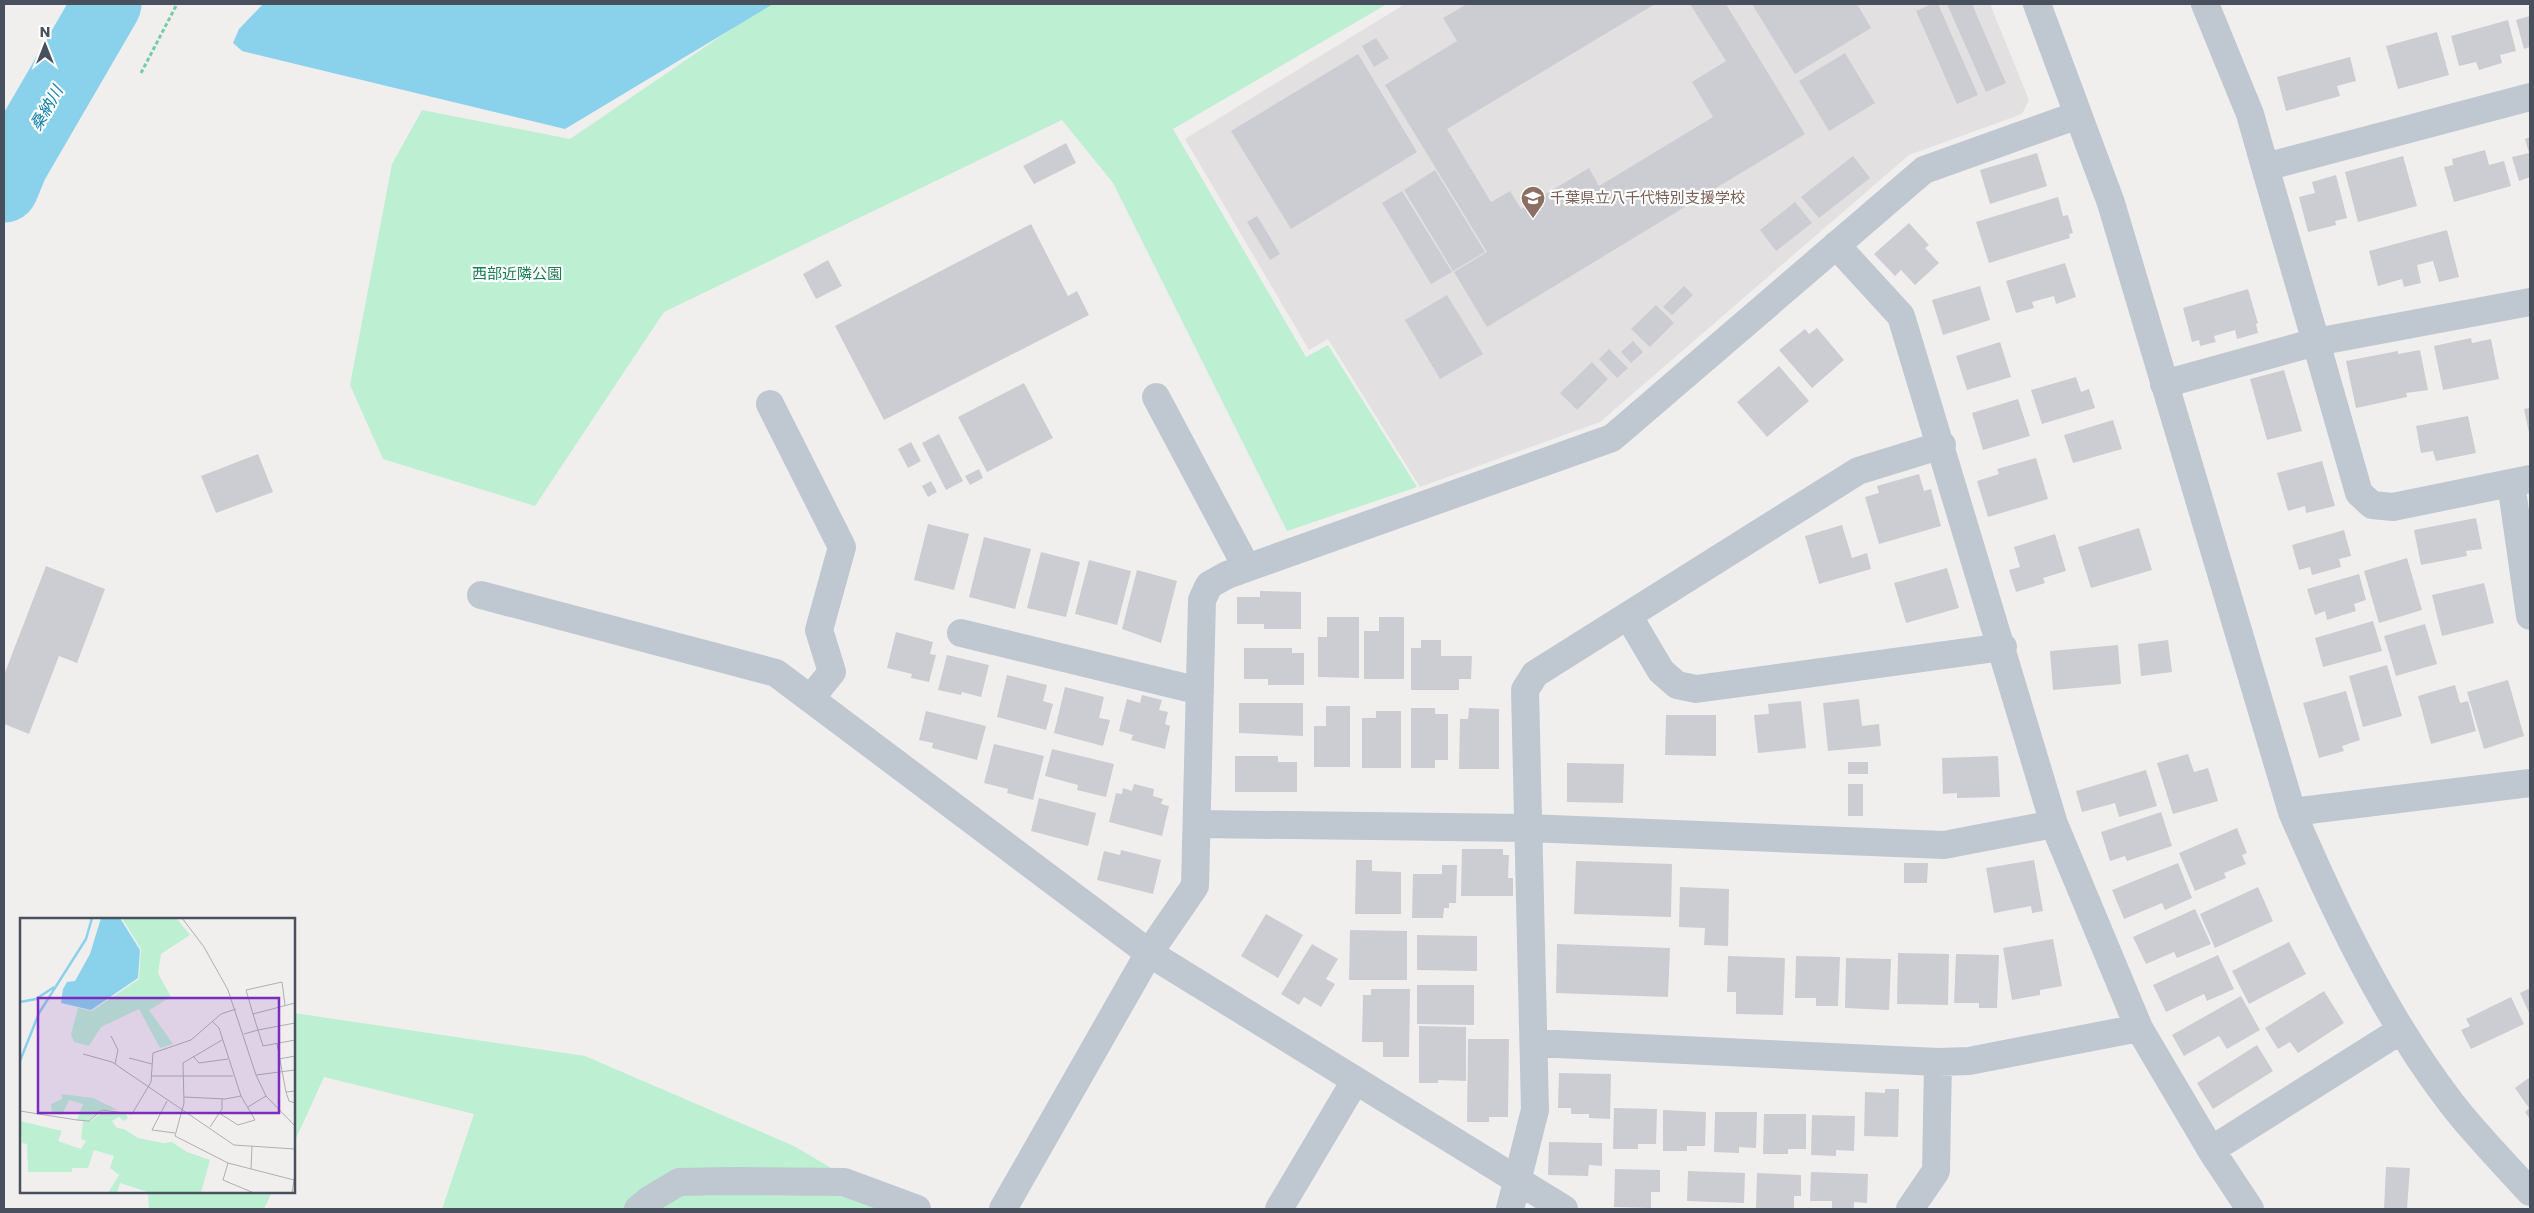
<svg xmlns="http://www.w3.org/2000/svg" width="2534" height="1213" font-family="Poppins,'Noto Sans JP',sans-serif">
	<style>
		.education { fill: #e2e0e0 }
		.green { fill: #bdefd3 }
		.water { fill: #8ad1ec }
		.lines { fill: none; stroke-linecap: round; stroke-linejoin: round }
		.river { stroke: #8ad1ec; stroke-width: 69 }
		.building { fill: #cbcdd3 }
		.path { stroke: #75cda7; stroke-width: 3; stroke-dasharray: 4 2.5; stroke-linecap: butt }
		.minor { stroke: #bfc8d1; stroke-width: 28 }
		.labels { text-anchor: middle; stroke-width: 4.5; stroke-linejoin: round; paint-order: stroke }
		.education-label { font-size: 15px; fill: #785e54; stroke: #fff; text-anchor: start }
		.park-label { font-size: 15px; fill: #177e50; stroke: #fff }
		.water-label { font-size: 16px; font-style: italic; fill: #0c7fa9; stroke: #fff }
		.inset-river { fill: none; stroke: #8ad1ec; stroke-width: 2.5 }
		.inset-road { fill: none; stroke: #adafb4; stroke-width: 1 }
		.view { fill: #7b2cbf; fill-opacity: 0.15; stroke: #7b2cbf; stroke-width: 2.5 }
		.inset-edge { fill: none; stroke: #47505c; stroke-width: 2.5 }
	</style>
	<rect width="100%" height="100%" fill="#f1efee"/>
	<!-- education -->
	<path class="education" d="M1405 4H1990L2029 100 2022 114 1909 155 1600 422 1420 487 1328 339 1309 350 1185 139Z"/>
	<!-- green -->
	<path class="green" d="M768 4H1387L1173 129 1306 357 1328 345 1417 487 1287 531 1113 183 1062 120 664 312 535 506 383 459 350 385 392 164 422 110 570 139Z
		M294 1013 585 1056 794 1146 843 1175 647 1191 625 1209H442L474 1114 324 1077 294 1143Z
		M148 1192H272L264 1209H149Z
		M686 1192 840 1195 881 1209H653Z"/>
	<!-- water -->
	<path class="water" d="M263 4H773L565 129 242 51 233 43 239 29Z"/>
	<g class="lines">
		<!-- river -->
		<path class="river" d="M4 188 14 164 107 4"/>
	</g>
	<!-- building -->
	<path class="building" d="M1467 4H1655L1447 129 1491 202 1510 191 1521 209 1589 168 1599 186 1713 117 1692 82 1726 61 1690 4H1726L1805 134 1487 327 1454 272 1487 252 1385 85 1457 41 1443 18Z
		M1752 4H1857L1871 28 1795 74Z
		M1932 4H1938L1978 95 1957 104 1916 11Z
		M1947 4H1972L2006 83 1986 92Z
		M2530 16V47L2524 49 2516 20Z
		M2508 20 2516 51 2500 55 2502 63 2479 70 2476 62 2459 66 2451 36Z
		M2437 32 2449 75 2398 89 2386 46Z
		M1376 38 1389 58 1374 67 1362 46Z
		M1845 53 1875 103 1829 131 1799 81Z
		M1358 54 1417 152 1291 229 1231 131Z
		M2350 57 2356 81 2337 86 2340 96 2286 111 2277 77Z
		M2530 137V177L2519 181 2512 157 2529 153 2525 139Z
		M1066 143 1076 163 1034 184 1023 166Z
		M2485 150 2489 165 2504 161 2511 186 2454 202 2444 167 2453 165 2452 159Z
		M2037 153 2047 186 1990 204 1980 170Z
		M1853 156 1870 178 1819 218 1801 197Z
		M2403 156 2417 206 2358 222 2345 172Z
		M1435 170 1485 252 1453 271 1404 190Z
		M2336 175 2347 218 2335 221 2336 225 2308 232 2299 197 2315 193 2312 182Z
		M1402 191 1452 272 1431 284 1382 203Z
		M2058 197 2063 216 2068 215 2073 233 2069 234 2070 238 1989 263 1976 222Z
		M1795 202 1812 223 1776 251 1760 230Z
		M1257 216 1280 254 1270 260 1247 222Z
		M1909 223 1929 245 1925 248 1939 263 1915 285 1901 270 1895 276 1874 254Z
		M1031 224 1068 296 1077 291 1089 315 884 420 835 326Z
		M2447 230 2459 277 2439 282 2433 261 2417 265 2421 283 2404 287 2402 279 2378 286 2369 251Z
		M828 260 842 286 816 299 803 274Z
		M2065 263 2076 297 2056 304 2054 296 2032 302 2034 308 2016 313 2006 281Z
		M1684 286 1693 295 1672 315 1663 307Z
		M1980 286 1990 320 1943 335 1932 300Z
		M2248 289 2258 323 2256 324 2258 333 2237 339 2235 330 2214 336 2216 342 2200 346 2199 340 2192 342 2183 308Z
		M1447 295 1483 354 1440 379 1405 320Z
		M1656 305 1674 323 1650 347 1631 329Z
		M1817 328 1844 360 1812 388 1779 350 1805 329 1809 334Z
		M2471 338 2472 343 2491 339 2499 379 2443 390 2434 346Z
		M1633 341 1643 352 1631 363 1621 352Z
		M2000 342 2011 377 1967 390 1956 356Z
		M1609 349 1628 368 1617 378 1599 359Z
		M2420 350 2428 390 2406 393 2407 397 2356 408 2346 361 2398 351V354Z
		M1592 362 1608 379 1577 410 1560 393Z
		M1779 366 1809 401 1767 437 1737 402Z
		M2284 370 2302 431 2267 440 2250 379Z
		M2076 377 2081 392 2089 389 2095 408 2042 424 2031 390Z
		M1024 383 1053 438 987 472 958 417Z
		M2018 399 2030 436 1983 450 1972 413Z
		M2530 408V433H2529L2524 409Z
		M2468 416 2476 453 2436 461 2433 451 2421 453 2416 426Z
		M2113 420 2122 449 2073 463 2064 435Z
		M939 434 963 481 946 490 922 443Z
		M911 442 921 461 908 468 898 449Z
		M258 454 273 492 216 513 201 476Z
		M2036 458 2048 499 1988 517 1977 481 1999 474 1997 469Z
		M2322 461 2335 506 2306 513 2305 506 2288 511 2277 473Z
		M979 469 983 478 970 485 965 476Z
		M1919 474 1924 491 1931 489 1941 526 1879 544 1865 497 1879 493 1877 486Z
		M931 481 937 492 928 497 922 486Z
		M2476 518 2482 549 2466 551 2467 556 2421 565 2414 530Z
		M928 524 969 534 954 590 914 580Z
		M1842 525 1852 558 1867 553 1871 569 1819 584 1805 536Z
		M2139 528 2152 570 2091 588 2078 547Z
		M2344 530 2351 556 2339 559 2341 567 2312 575 2310 567 2299 570 2292 545Z
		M2055 534 2066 571 2043 578 2045 583 2016 592 2009 570 2020 567 2014 547Z
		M984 537 1031 549 1015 609 969 597Z
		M1041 552 1080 562 1066 617 1027 608Z
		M2407 558 2422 610 2379 623 2364 571Z
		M1089 560 1131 571 1117 625 1075 614Z
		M46 566 105 589 77 663 59 656 29 734 4 724V675Z
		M1947 568 1959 608 1906 623 1894 583Z
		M1137 570 1177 581 1161 643 1122 629Z
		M2359 574 2366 600 2354 604 2356 611 2327 620 2325 611 2315 615 2307 589Z
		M2484 583 2494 623 2442 636 2432 595Z
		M1260 591 1301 592V629H1264V624H1237V597H1260Z
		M1327 617H1359V678L1318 677V637H1327Z
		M1379 617H1404V679H1364V631H1379Z
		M2373 621 2382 651 2323 667 2315 638Z
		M2425 624 2437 664 2396 676 2384 636Z
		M896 632 933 642 930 654 936 655 929 682 911 678 912 674 887 668Z
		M1421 640H1441V656H1472L1471 679H1459V690H1411V648H1421Z
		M2168 640 2172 672 2141 676 2138 644Z
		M2118 645 2121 684 2053 690 2050 651Z
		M1244 648H1292V653H1304V685H1268V679H1244Z
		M947 655 989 665 981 697 962 692 961 695 938 690Z
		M2387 665 2402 716 2363 727 2349 676Z
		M1007 675 1047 685 1043 701 1053 704 1046 730 997 717Z
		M2508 680 2524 736 2484 749 2467 692Z
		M2455 685 2460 703 2468 701 2476 731 2431 744 2418 696Z
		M1065 687 1104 697 1099 718 1110 720 1103 746 1054 733Z
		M2346 691 2360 740 2342 746 2344 751 2319 758 2303 703Z
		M1142 695 1162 700 1159 710 1168 712 1165 724 1170 726 1165 749 1131 740 1133 735 1119 731 1127 699 1140 703Z
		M1859 699 1862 726 1879 724 1881 746 1828 751 1823 703Z
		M1801 701 1806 748 1758 753 1754 715 1769 714 1768 704Z
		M1239 703H1303V736L1239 733Z
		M1326 706H1350V767H1314V726H1326Z
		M1411 708H1435V714H1448V760H1435V768H1411Z
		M1469 708 1499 709V769H1459L1460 719H1468Z
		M926 711 986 726 977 760 932 748 933 743 919 740Z
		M1376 711H1401V768H1362V718H1376Z
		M1666 715H1716V756L1665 755Z
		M994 744 1044 756 1033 800 1007 793 1008 789 984 783Z
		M1052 749 1114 764 1106 797 1077 790 1078 785 1045 776Z
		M2188 754 2194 772 2208 768 2218 801 2173 814 2157 763Z
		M1235 756H1278V762H1297V792H1235Z
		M1998 756 2000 797 1957 798V793L1943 794 1942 758Z
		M1848 762H1868V774H1848Z
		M1567 763 1624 764 1623 803 1567 802Z
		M2146 770 2157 806 2119 817 2115 803 2082 812 2076 791Z
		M1134 784 1154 789 1153 796 1163 799 1161 804 1169 806 1162 836 1109 822 1116 793 1122 794 1123 788 1132 791Z
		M1848 784H1863V816H1848Z
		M1039 798 1096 813 1088 846 1031 831Z
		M2161 812 2172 846 2127 861 2125 856 2110 861 2101 832Z
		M2237 828 2247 853 2242 855 2246 864 2224 873 2226 878 2195 891 2179 853Z
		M1462 849H1503V855H1509L1508 878H1513V896H1461Z
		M1121 850 1161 860 1153 894 1097 880 1104 851 1120 855Z
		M1356 860H1372V871L1401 872V914H1355Z
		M2034 860 2043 911 2032 913 2031 906 1994 913 1986 868Z
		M1576 861 1672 864 1671 917 1574 914Z
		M1904 863H1928L1927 883H1904Z
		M2178 863 2192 898 2165 910 2162 903 2124 919 2112 890Z
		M1442 865H1457L1456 903H1449V908H1444L1443 918H1412L1413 874H1442Z
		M1680 887 1729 889 1728 946 1704 945 1705 928 1679 927Z
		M2258 887 2273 921 2215 948 2200 914Z
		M2195 909 2211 944 2177 958 2174 952 2146 964 2133 937Z
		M1266 914 1303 935 1278 978 1241 956Z
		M1350 930 1407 931V980H1349Z
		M1417 935 1477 936V971L1417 970Z
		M2053 939 2062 986 2040 990V995L2012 1000 2003 948Z
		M2289 942 2306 974 2249 1004 2232 971Z
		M1312 944 1338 959 1326 979 1335 984 1321 1007 1304 997 1299 1005 1281 994Z
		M1557 944 1670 948 1668 997 1556 993Z
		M1898 953 1949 954 1948 1005 1897 1004Z
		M1956 954 1999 955 1997 1008H1979V1003H1954Z
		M2218 955 2234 989 2207 1001 2204 994 2166 1012 2153 985Z
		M1728 956 1785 958 1783 1015 1736 1014V992H1727Z
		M1796 956 1840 957 1838 1006H1816V998H1795Z
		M1846 958 1891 959 1889 1010 1845 1008Z
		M1417 985H1474V1025L1417 1024Z
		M2530 988V1015L2520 993Z
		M1371 989H1410L1409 1057H1383V1042H1362L1363 995H1371Z
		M2324 991 2344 1023 2298 1053 2290 1042 2278 1049 2265 1028Z
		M2241 996 2260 1030 2227 1049 2219 1036 2184 1056 2172 1035Z
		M2511 997 2524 1024 2471 1049 2461 1030 2470 1026 2466 1019Z
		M1419 1026 1466 1027V1081L1438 1080V1083H1419Z
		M1468 1039H1509L1508 1117H1489V1122H1467Z
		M2257 1045 2273 1071 2213 1109 2197 1083Z
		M1559 1073 1611 1074 1610 1119 1589 1118V1114H1571V1108H1558Z
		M2530 1077V1119L2525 1112 2529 1108 2515 1088Z
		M1885 1089H1899L1898 1137 1864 1136 1865 1092 1885 1093Z
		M1614 1108 1657 1109 1656 1144H1638V1149H1613Z
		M1663 1110 1706 1112 1705 1146H1687V1151H1663Z
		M1715 1112H1757L1756 1148 1739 1147V1153L1714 1152Z
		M1764 1114H1806V1149H1788V1154H1763Z
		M1812 1115 1855 1116 1854 1151 1836 1150V1156L1811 1155Z
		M1549 1142 1602 1143V1166L1589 1165 1588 1176 1548 1175Z
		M2386 1167 2410 1168 2407 1209H2384Z
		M1615 1169 1660 1170V1192H1651V1208L1614 1207Z
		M1688 1171 1745 1173 1744 1203 1687 1201Z
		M1811 1172 1868 1174 1867 1203 1854 1202V1209L1832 1208V1201H1810Z
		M1757 1173 1801 1175V1196H1794V1209H1756Z"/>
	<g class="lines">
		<!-- path -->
		<path class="path" d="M141 73 177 4"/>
		<!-- minor -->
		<path class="minor" d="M2037 4 2111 203 2292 812C2335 912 2385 1017 2452 1104 2476 1135 2504 1163 2530 1192
			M2205 4 2250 114 2265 167
			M1836 245 1901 316 2054 824 2139 1028 2211 1150 2250 1209
			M2530 302 2316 342 2359 493 2372 505 2393 507 2530 479
			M2164 384 2316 342 2265 167 2530 97
			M1156 397 1247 568
			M770 404 842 547 819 630 832 672 810 699
			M2511 483 2530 616
			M481 595 776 673 1149 953 1564 1209
			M1629 617 1661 671 1677 685 1696 689 2003 647
			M961 633 1200 691
			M2292 812 2530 783
			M1199 824 1528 828 1944 845 2054 824
			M1535 1043 1938 1062 1969 1061 2139 1028
			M2211 1150 2401 1030
			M638 1209 649 1200 679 1182 730 1181 844 1182 917 1209
			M1003 1209 1149 953 1195 886 1202 600 1209 585 1227 575 1612 438 1924 170 2078 115
			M1279 1209 1355 1081
			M1510 1209 1535 1110 1525 690 1535 674 1858 471 1942 445
			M1910 1209 1936 1171 1938 1062"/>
	</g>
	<!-- icons -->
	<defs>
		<symbol id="school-pin" viewBox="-11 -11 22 30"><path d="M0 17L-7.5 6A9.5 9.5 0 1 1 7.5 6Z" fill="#8d6e63" stroke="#fff"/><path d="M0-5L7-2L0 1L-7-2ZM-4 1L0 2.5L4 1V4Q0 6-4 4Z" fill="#fff"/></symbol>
	</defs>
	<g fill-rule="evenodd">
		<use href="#school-pin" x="1519" y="184" width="28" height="38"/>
	</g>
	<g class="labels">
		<!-- education labels -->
		<g class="education-label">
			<text x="1550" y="203">千葉県立八千代特別支援学校</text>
		</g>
		<!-- park labels -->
		<g class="park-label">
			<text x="517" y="279">西部近隣公園</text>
		</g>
		<!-- water labels -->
		<g class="water-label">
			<text transform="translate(46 108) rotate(-60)" y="6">桑納川</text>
		</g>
	</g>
	<!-- overview -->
	<g transform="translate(20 918)">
		<rect width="275" height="275" fill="#f1efee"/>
		<path d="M102 0H156L170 17 141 36 138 55 151 79 129 92 153 126 140 130 119 91 81 109 69 128 54 124 51 116 58 90 72 93 119 61 121 31ZM42 176 73 180 98 192H82L69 202H57L63 186 49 182 42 197 32 195 31 186 42 181ZM83 193 106 196 108 200 104 203 99 199 92 203 97 210 104 211 118 220 143 225 152 224 167 234 190 242 181 275H131L100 265 97 275H88L99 257 90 250 94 238 74 232 68 250H52V254H8L7 226 2 225 0 203 42 213 38 223 61 231 66 223 61 221 63 203H71Z" fill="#bdefd3"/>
		<path d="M81 0H100L120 32 118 60 71 92 41 85 43 71 47 64 55 63 70 36Z" fill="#8ad1ec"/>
		<path class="inset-river" d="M0 84 16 81 34 69M0 143 19 95 66 21 72 0"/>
		<path class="inset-road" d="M162 0 184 29 208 72 236 157 246 178 275 208M233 96 226 72 262 64 265 87M192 103 199 110 221 178 235 202 218 207 199 195M275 105 238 112 243 128 275 122M224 116 238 112 233 96 275 85M91 118 98 132 95 146M202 122 163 145 164 185 155 218 208 245 274 262M257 126 266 174 275 173M63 136 92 144 214 227 275 231M173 138 179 145 208 141M109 140 132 146M259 141 275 138M236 157 275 152M132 158H213M266 174 269 183 275 185M164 179 205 181 221 178M147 183 132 212 155 215M228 189 246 178M0 193 57 202 69 203 82 192 112 196 131 164 133 135 171 122 201 96 216 91M190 209 202 191V181M208 245 203 262 234 275M231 251 232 228M272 275 275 256"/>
		<path class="view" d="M18 80H259V195H18Z"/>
		<rect width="275" height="275" class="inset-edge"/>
	</g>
	<!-- border -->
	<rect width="2534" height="1213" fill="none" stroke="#47505c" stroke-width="10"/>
	<!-- north arrow -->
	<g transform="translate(45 45)" stroke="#ffffff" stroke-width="4" paint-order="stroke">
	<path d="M0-4L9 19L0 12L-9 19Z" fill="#47505c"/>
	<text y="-8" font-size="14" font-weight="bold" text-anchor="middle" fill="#47505c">N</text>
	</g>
</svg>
